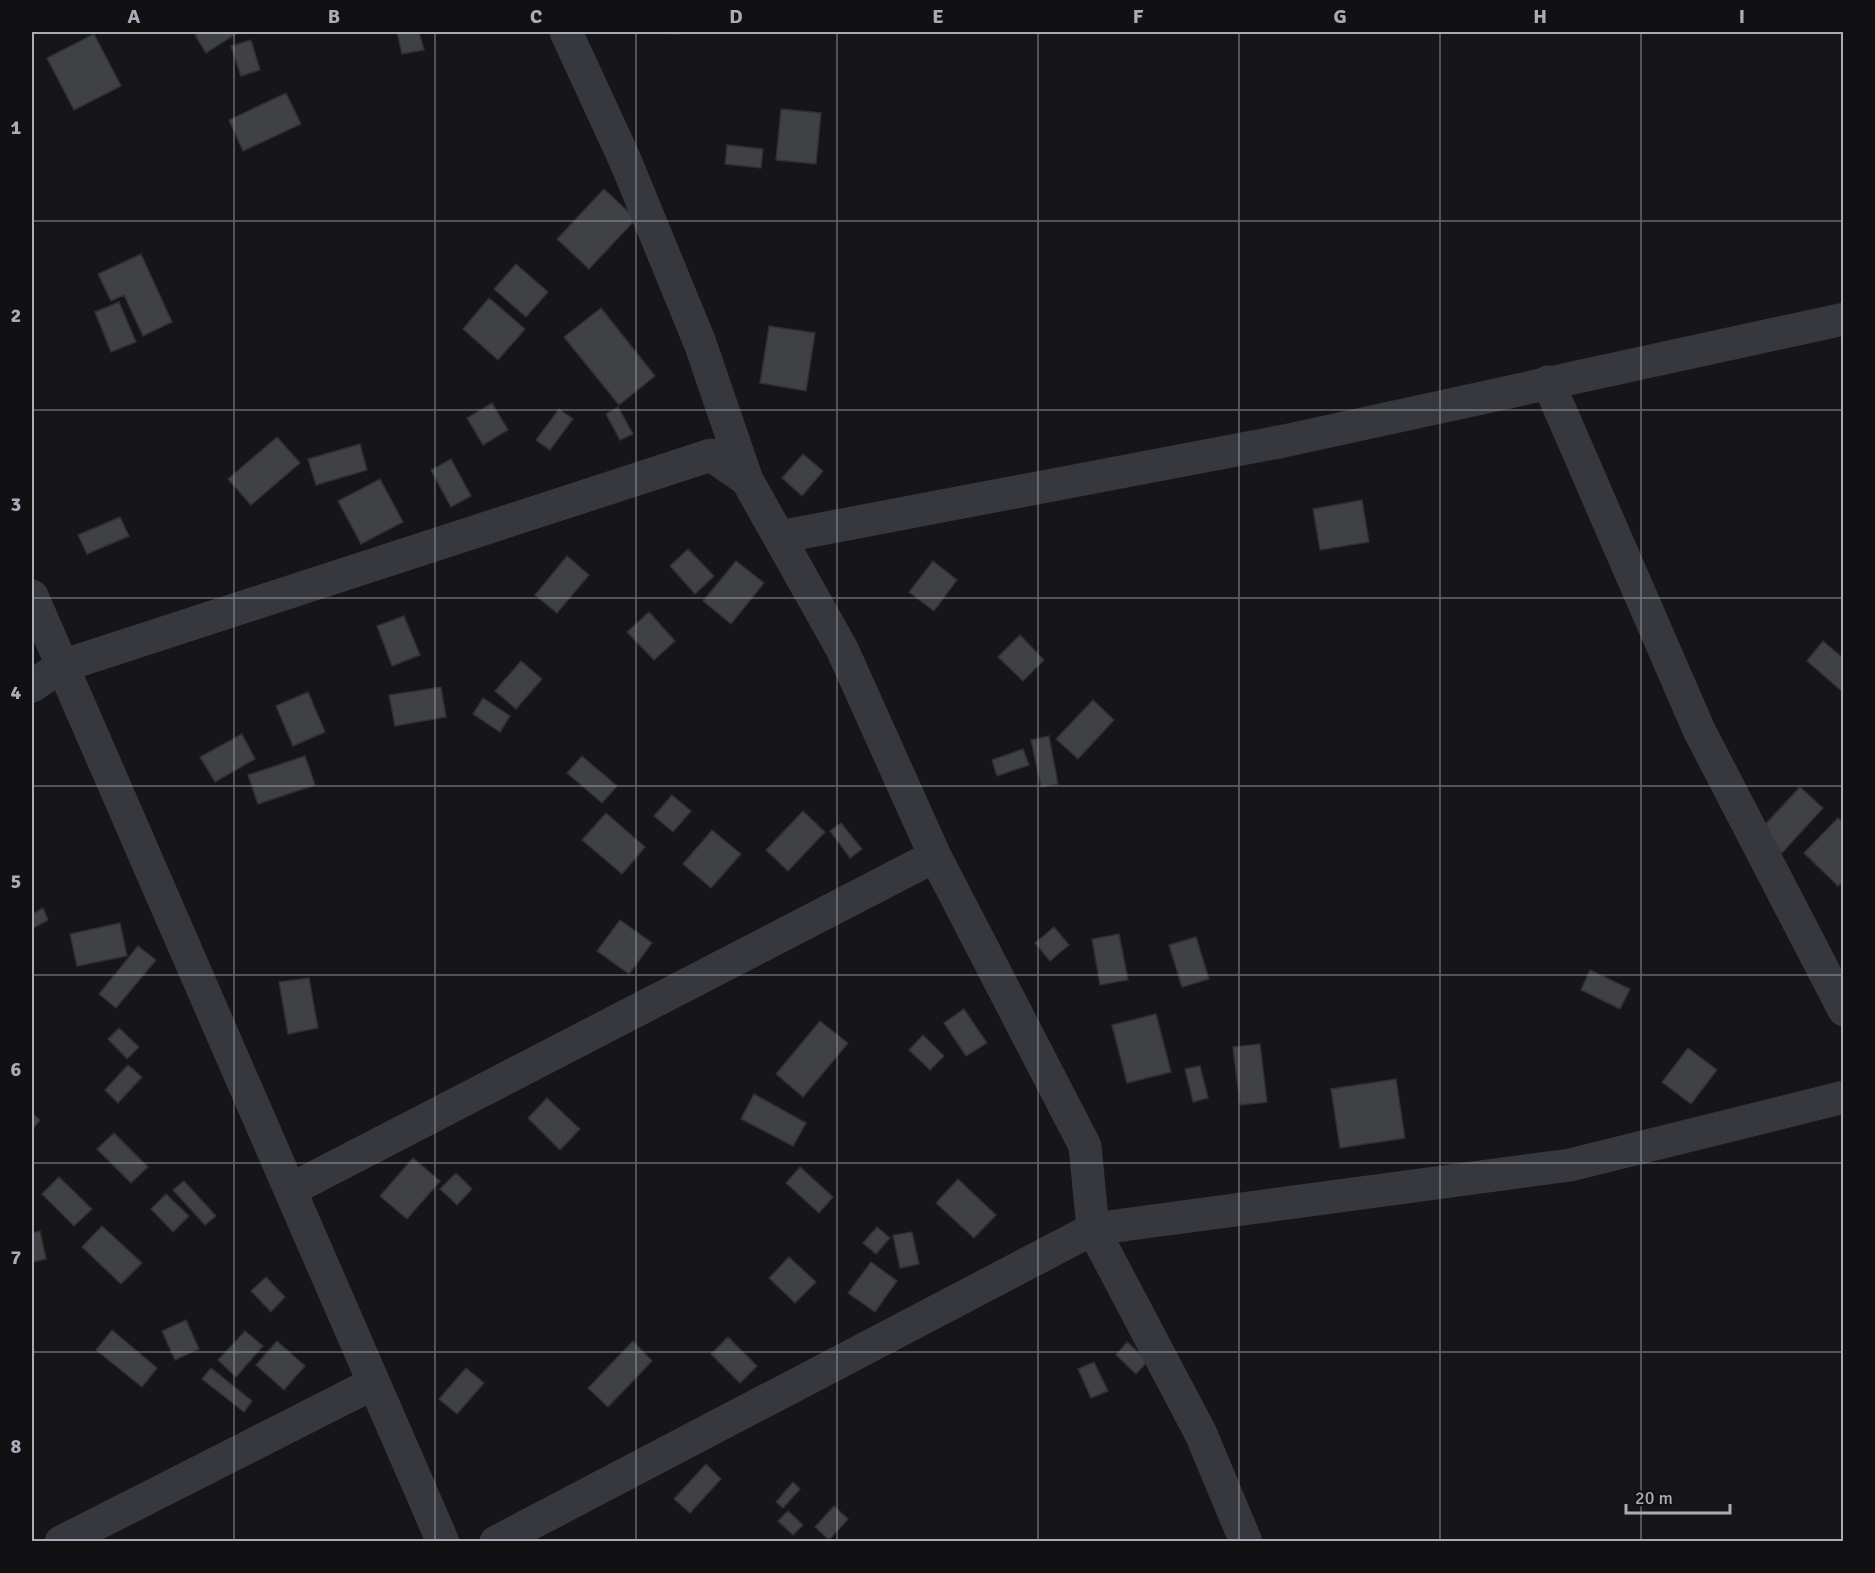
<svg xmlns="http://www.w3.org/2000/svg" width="1875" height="1573" font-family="Signika,sans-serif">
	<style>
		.building { fill: #404145; stroke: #303034; stroke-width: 1.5 }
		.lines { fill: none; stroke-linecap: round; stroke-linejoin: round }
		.minor { stroke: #37383d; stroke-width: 33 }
		.grid { fill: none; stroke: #a8adb8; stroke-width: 1.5; stroke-opacity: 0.55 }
		.neatline { fill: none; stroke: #a8adb8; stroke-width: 2 }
		.grid-label { font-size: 20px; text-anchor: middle; font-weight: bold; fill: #a8adb8 }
	</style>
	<rect width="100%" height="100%" fill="#161618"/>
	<!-- building -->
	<path class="building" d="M201 32H239L206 53 195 35Z
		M397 32H419L424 50 402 54Z
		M639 32H677V34Z
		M94 34 121 86 74 110 47 58Z
		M251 40 260 70 241 76 231 46Z
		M286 93 301 124 243 151 229 120Z
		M781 109 821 113 816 164 776 160Z
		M727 145 763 149 761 168 725 164Z
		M604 189 636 219 589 269 557 239Z
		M141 254 172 322 143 336 124 295 111 301 98 274Z
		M516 264 548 292 526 317 494 289Z
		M489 298 525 329 498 360 463 329Z
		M119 302 136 342 111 352 95 312Z
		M601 308 655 376 619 405 564 337Z
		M769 326 815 333 806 391 760 383Z
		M492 403 508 430 483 445 467 418Z
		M618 407 633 434 620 440 606 414Z
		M559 409 573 419 550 450 536 440Z
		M277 437 300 463 251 505 228 479Z
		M360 444 367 470 316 485 308 459Z
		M803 454 823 471 802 496 782 478Z
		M451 459 471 496 451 507 431 470Z
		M380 479 403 522 361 544 338 501Z
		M1362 500 1369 542 1320 550 1313 509Z
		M120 517 129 536 87 554 78 535Z
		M688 549 714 576 695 594 670 566Z
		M567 556 589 575 557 613 535 595Z
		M736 561 764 583 731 624 703 601Z
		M933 561 957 580 934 611 909 592Z
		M649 612 675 641 654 660 627 632Z
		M404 616 420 655 392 666 377 626Z
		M1020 635 1044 660 1023 681 998 657Z
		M1823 641 1844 659V693L1807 661Z
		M521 661 542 679 516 709 495 691Z
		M441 687 446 717 395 726 389 695Z
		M308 692 325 732 293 746 276 706Z
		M483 698 510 716 500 732 473 714Z
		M1093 700 1114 720 1078 759 1056 739Z
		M242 734 255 759 215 782 200 757Z
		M1049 736 1058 784 1041 787 1031 740Z
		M1023 749 1029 765 997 776 992 760Z
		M305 756 315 785 258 804 248 775Z
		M582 756 617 786 602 803 567 773Z
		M1800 787 1823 808 1782 853 1759 831Z
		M672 795 691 811 673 832 654 816Z
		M803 811 825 832 788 871 766 850Z
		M606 813 645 847 622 874 582 840Z
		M1838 818 1844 823V880L1838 886 1804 853Z
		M841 823 862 849 850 858 830 831Z
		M712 830 741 854 711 888 683 864Z
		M43 908 48 920 32 929V914Z
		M620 920 652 943 629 974 597 951Z
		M120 923 127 956 77 966 70 934Z
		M1054 927 1069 945 1050 961 1035 943Z
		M1119 934 1128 980 1100 985 1092 939Z
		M1196 937 1209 979 1182 987 1169 945Z
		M138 946 156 960 116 1008 99 994Z
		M1590 970 1630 989 1620 1009 1581 990Z
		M309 978 318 1028 288 1034 279 982Z
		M964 1009 987 1043 966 1056 944 1023Z
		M1156 1014 1171 1072 1127 1083 1112 1025Z
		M820 1021 848 1043 803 1097 776 1074Z
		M119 1028 139 1047 127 1059 108 1039Z
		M923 1035 944 1056 930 1070 909 1050Z
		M1260 1044 1267 1102 1240 1105 1233 1047Z
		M1688 1048 1717 1070 1691 1104 1662 1082Z
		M128 1065 142 1077 118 1103 105 1090Z
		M1200 1066 1208 1098 1193 1102 1185 1069Z
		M1396 1079 1405 1138 1340 1148 1331 1089Z
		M754 1094 806 1123 793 1146 741 1119Z
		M547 1098 580 1129 560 1150 528 1118Z
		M32 1113 40 1120 32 1130Z
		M114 1133 148 1167 131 1183 97 1149Z
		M413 1158 440 1181 407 1219 380 1196Z
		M800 1167 833 1197 819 1213 786 1183Z
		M456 1173 472 1189 457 1205 440 1189Z
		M59 1177 92 1209 74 1226 42 1194Z
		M958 1179 996 1215 974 1238 936 1203Z
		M184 1181 216 1216 205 1225 173 1190Z
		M166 1194 189 1216 173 1232 151 1209Z
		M102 1226 142 1263 121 1284 82 1247Z
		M877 1227 890 1238 876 1254 863 1243Z
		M40 1231 46 1259 32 1262V1233Z
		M912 1232 919 1264 900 1268 893 1235Z
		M789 1257 816 1282 795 1303 769 1278Z
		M871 1262 897 1281 875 1312 848 1293Z
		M266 1277 285 1297 271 1312 251 1291Z
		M186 1320 199 1349 175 1360 162 1331Z
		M112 1330 157 1368 142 1387 96 1350Z
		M245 1331 263 1346 236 1377 218 1360Z
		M728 1337 757 1366 740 1383 711 1354Z
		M277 1341 305 1366 284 1390 256 1365Z
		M633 1341 652 1361 608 1407 588 1388Z
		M1127 1342 1148 1361 1136 1374 1116 1355Z
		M1094 1362 1108 1391 1091 1398 1078 1369Z
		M211 1368 252 1401 244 1412 202 1379Z
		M466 1368 484 1383 457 1414 439 1399Z
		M706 1464 721 1479 690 1513 674 1499Z
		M793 1482 800 1489 783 1508 776 1502Z
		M834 1506 848 1519 829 1540 815 1527Z
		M788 1511 803 1525 793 1535 778 1521Z"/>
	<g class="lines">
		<!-- minor -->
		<path class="minor" d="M566 32 625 160 700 343 747 480
			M1548 382 1699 730 1844 1010
			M779 537 1284 441 1844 319
			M32 596 443 1542
			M32 686 62 666 711 455 747 480 842 649 935 856
			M290 1190 935 856 1085 1146 1093 1229 496 1542
			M61 1542 374 1383
			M1246 1542 1201 1434 1093 1229 1570 1165 1844 1097"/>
	</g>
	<!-- grid -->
	<path class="grid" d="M234 32V1542M435 32V1542M636 32V1542M837 32V1542M1038 32V1542M1239 32V1542M1440 32V1542M1641 32V1542M32 221H1844M32 410H1844M32 598H1844M32 786H1844M32 975H1844M32 1163H1844M32 1352H1844"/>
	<!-- border -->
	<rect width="1875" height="1573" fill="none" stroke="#111113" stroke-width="66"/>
	<!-- scale -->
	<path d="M1626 1504v9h104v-9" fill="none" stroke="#a8adb8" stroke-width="3"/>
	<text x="1635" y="1504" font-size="18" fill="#a8adb8" stroke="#111113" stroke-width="4.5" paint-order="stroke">20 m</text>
	<rect x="33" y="33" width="1809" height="1507" class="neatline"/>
	<g class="grid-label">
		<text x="134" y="23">A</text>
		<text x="334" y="23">B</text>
		<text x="536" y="23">C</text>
		<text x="736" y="23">D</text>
		<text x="938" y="23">E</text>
		<text x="1138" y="23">F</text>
		<text x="1340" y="23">G</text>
		<text x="1540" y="23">H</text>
		<text x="1742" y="23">I</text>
		<text x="16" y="134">1</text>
		<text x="16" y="322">2</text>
		<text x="16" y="511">3</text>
		<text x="16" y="699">4</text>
		<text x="16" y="888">5</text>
		<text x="16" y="1076">6</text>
		<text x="16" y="1264">7</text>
		<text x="16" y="1453">8</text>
	</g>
</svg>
